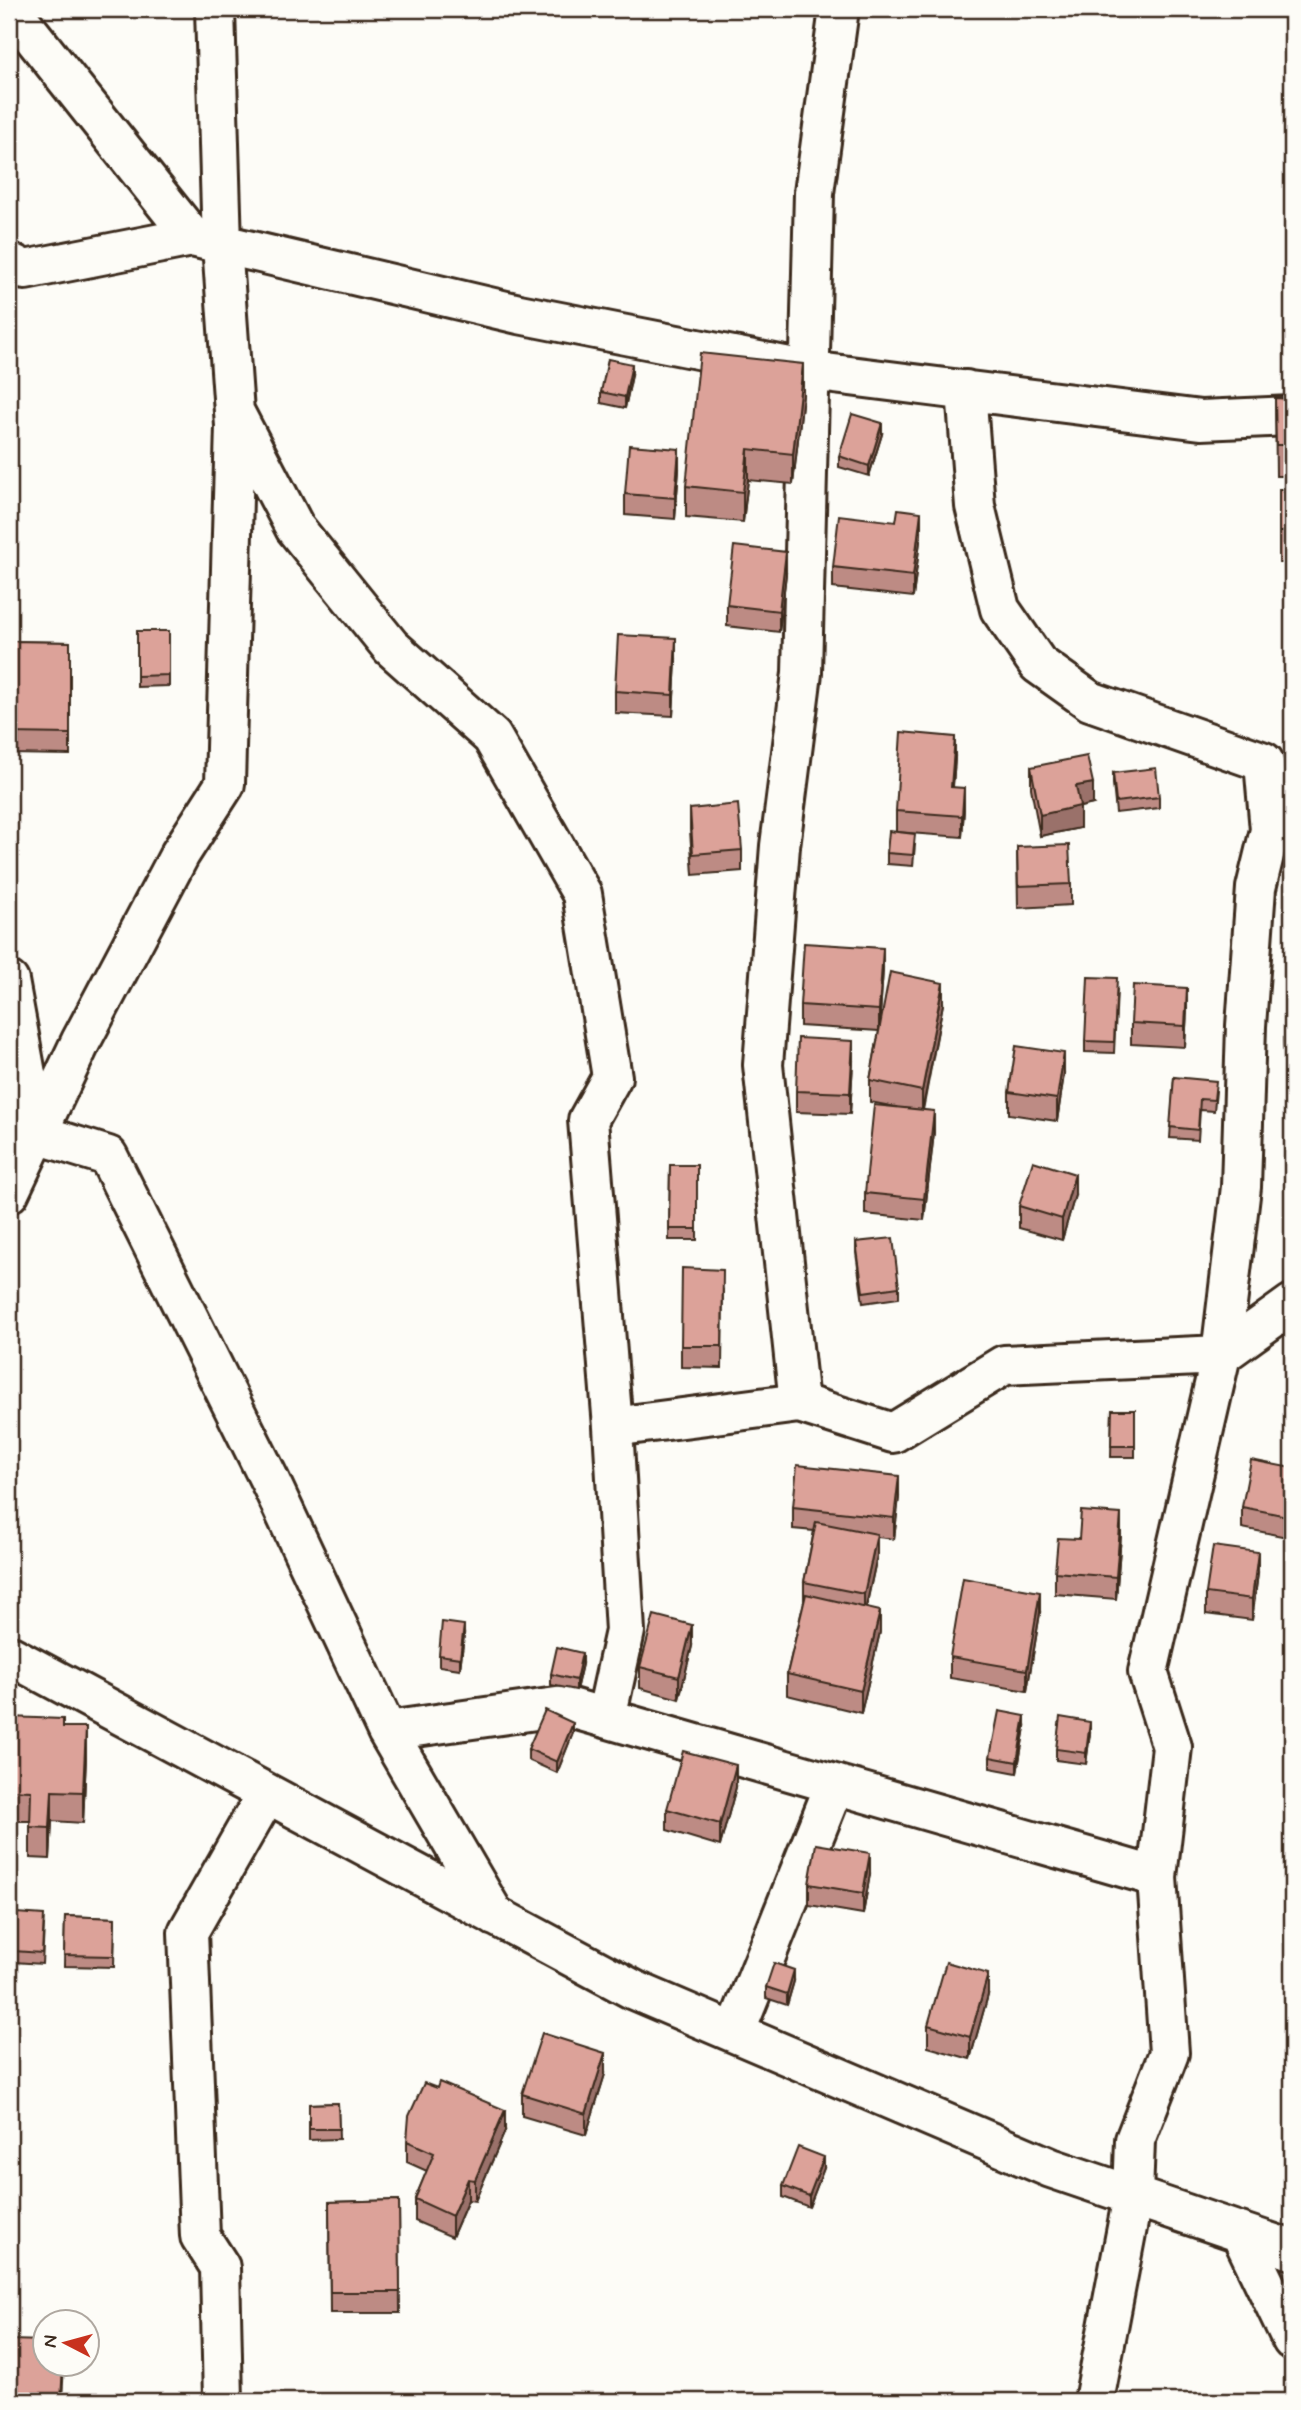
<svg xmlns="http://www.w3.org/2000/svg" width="1301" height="2410" font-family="Mynerve,sans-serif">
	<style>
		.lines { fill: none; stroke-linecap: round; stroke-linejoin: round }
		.street-casing { stroke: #3b2a1e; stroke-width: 44 }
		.street { stroke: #fdfcf7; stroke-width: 38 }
		.wall { fill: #bd8b84; stroke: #3b2a1e; stroke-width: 2 }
		.shaded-wall { fill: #9a716b; stroke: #3b2a1e; stroke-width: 2 }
		.building { fill: #dca299; stroke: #3b2a1e; stroke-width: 2 }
	</style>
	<rect width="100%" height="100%" fill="#fdfcf7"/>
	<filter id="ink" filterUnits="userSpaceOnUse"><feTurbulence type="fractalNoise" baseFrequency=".0143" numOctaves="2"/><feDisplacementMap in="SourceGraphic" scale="14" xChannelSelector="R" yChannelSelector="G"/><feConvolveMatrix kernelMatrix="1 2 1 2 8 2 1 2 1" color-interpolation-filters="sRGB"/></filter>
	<g filter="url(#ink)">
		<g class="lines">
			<defs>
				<path id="street" d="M11 9 192 237 519 314 810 371 1201 420 1292 416
					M9 262 25 270 192 237
					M966 390 975 506 1000 609 1038 664 1090 701 1264 762 1270 830 1256 888 1246 1026 1241 1187 1221 1355
					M236 415 295 528 391 647 492 737 582 894 612 1077 588 1120 613 1427
					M9 981 37 1134 108 1156 270 1481 387 1731 495 1916
					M9 1193 81 1041 180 854 225 784 235 426 222 245 215 9
					M1221 1355 1292 1304
					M799 1403 763 1065 780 846 802 673 814 193 839 9
					M9 1655 634 1990 1051 2168 1292 2250
					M606 1718 625 1631 613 1427 799 1403 893 1433 1004 1365 1221 1355 1148 1672 1172 1747 1157 1877
					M387 1731 564 1706 1157 1877 1169 2053 1135 2140 1133 2196 1094 2401
					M735 2033 835 1784
					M1240 2232 1292 2340
					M223 2401 220 2267 200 2236 188 1932 266 1795"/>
			</defs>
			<!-- street casing -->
			<use href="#street" class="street-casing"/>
			<!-- street -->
			<use href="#street" class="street"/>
		</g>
		<!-- wall -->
		<path class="wall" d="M632 375 625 408 601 403V392Z
			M803 395 793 484 748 480 743 522 686 517V486Z
			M1275 398 1292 399V563H1279V489H1291V476H1276Z
			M882 434 869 476 839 467V456Z
			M679 470 675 519 625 515V494Z
			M921 533 913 597 833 588V567Z
			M786 574 779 632 727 626V605Z
			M137 631H169V686L137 687Z
			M9 641 70 642V755L9 754Z
			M676 660 673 716 615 713V691Z
			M955 758 953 787 964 809 962 837 896 832V811Z
			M1031 767 1093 804 1080 807V828L1040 836 1031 788Z
			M1113 773 1159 797V808L1116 813 1113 784Z
			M690 809 742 850V871L693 875 690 830Z
			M915 845 913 866 887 864V853Z
			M1017 847 1071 884V905L1018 908Z
			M883 969 879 1030 943 1004 923 1110 934 1132 924 1220 865 1214V1193L896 1107 870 1102V1080L879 1031 800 1026V1005Z
			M1117 989 1114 1053 1085 1052V1041Z
			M1187 1009 1185 1047 1131 1044V1023Z
			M1292 1037V1078H1285L1283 1038Z
			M853 1062 850 1114 796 1112V1091Z
			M1064 1074 1057 1121 1009 1114V1092Z
			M1174 1077 1216 1091 1214 1111 1200 1110 1198 1140 1170 1138Z
			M670 1165H697V1240H669Z
			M1075 1195 1062 1240 1019 1228V1206Z
			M856 1242 899 1287V1298L863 1303 856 1253Z
			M723 1291 722 1368 681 1367V1346Z
			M1112 1410H1135V1457H1111Z
			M1292 1468V1538L1242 1528V1507Z
			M899 1497 894 1539 877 1537V1556L866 1608 880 1632 861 1713 787 1695V1674L804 1601V1582L814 1531 793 1529V1507Z
			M1121 1535 1116 1599 1055 1594V1572L1079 1539Z
			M1258 1573 1252 1620 1206 1614V1593Z
			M1040 1613 1027 1691 950 1678V1657Z
			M464 1635 460 1669 439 1666V1655Z
			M692 1646 679 1699 640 1688V1667Z
			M582 1664 576 1690 551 1685V1674Z
			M9 1717 63 1727 86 1758 83 1823 52 1821 50 1859 30 1858V1821H9Z
			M1025 1727 1017 1773 990 1768V1757Z
			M573 1733 557 1773 528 1760V1749Z
			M1090 1733 1086 1764 1056 1760V1749Z
			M736 1787 720 1846 667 1830V1809Z
			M870 1874 863 1914 809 1905V1884Z
			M65 1916 115 1918 114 1967 64 1966Z
			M44 1926 42 1964 14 1962V1951Z
			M794 1981 787 2005 766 1998V1987Z
			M988 1995 970 2059 928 2047V2025Z
			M605 2074 586 2135 522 2116V2094Z
			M338 2103 339 2139 309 2140V2104Z
			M505 2131 475 2201 468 2200 452 2237 415 2221V2199L427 2171 407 2162V2141Z
			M824 2168 809 2207 783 2197V2186Z
			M399 2200 400 2313H330L329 2202Z"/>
		<!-- shaded-wall -->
		<path class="shaded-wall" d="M632 364V375L625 408V397Z
			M803 364V395L793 484V454Z
			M882 423V434L869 476V466Z
			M679 449V470L675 519V498Z
			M748 449V480L743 522V492Z
			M921 512V533L913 597V576Z
			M786 552V574L779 632V611Z
			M676 638V660L673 716V695Z
			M955 737V758L951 809V787Z
			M1093 783V804L1080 807V828L1040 836V815L1076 786Z
			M964 788V809L962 837V816Z
			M883 948V969L879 1031V1010Z
			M943 983V1004L922 1112V1091Z
			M1187 988V1009L1185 1047V1026Z
			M853 1041V1062L850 1114V1093Z
			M1064 1053V1074L1057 1121V1099Z
			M934 1111V1132L924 1220V1199Z
			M1075 1174V1195L1062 1240V1219Z
			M899 1476V1497L894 1539V1518Z
			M1121 1514V1535L1116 1599V1577Z
			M877 1534V1556L864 1616V1594Z
			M1258 1552V1573L1252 1620V1599Z
			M1040 1592V1613L1027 1691V1670Z
			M880 1611V1632L861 1713V1691Z
			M464 1625V1635L460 1669V1658Z
			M692 1625V1646L679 1699V1677Z
			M582 1653V1664L576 1690V1680Z
			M1025 1716V1727L1017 1773V1762Z
			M1090 1722V1733L1086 1764V1753Z
			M573 1723V1733L557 1773V1762Z
			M86 1727V1758L83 1823V1792Z
			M736 1765V1787L720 1846V1824Z
			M52 1791V1821L50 1859V1828Z
			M870 1853V1874L863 1914V1893Z
			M794 1970V1981L787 2005V1994Z
			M988 1974V1995L970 2059V2037Z
			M605 2053V2074L586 2135V2114Z
			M505 2110V2131L475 2201V2180Z
			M824 2157V2168L809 2207V2196Z
			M468 2179V2200L452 2237V2216Z
			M63 2364H64L62 2401H61Z"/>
		<!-- building -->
		<path class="building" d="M700 353 803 364 793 454 748 449 743 492 686 486Z
			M608 359 632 364 625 397 601 392Z
			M1275 398 1292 399V532H1279V489H1291V445H1276Z
			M852 414 882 423 869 466 839 456Z
			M629 445 679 449 675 498 625 494Z
			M898 509 921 512 913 576 833 567 839 515 896 522Z
			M734 546 786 552 779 611 727 605Z
			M137 631H169V675L137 676Z
			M618 635 676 638 673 695 615 691Z
			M9 641 70 642V734L9 733Z
			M901 732 955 737 951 787 964 788 962 816 896 811Z
			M1087 756 1093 783 1076 786 1080 806 1040 815 1031 767Z
			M1156 768 1159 797 1116 802 1113 773Z
			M738 804 742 850 693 854 690 809Z
			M889 831 915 834 913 855 887 853Z
			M1069 845 1071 884 1018 886 1017 847Z
			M804 943 883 948 879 1010 800 1005Z
			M890 972 943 983 922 1091 870 1080Z
			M1088 977 1117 978 1114 1042 1085 1041Z
			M1133 985 1187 988 1185 1026 1131 1023Z
			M1292 1037V1067L1285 1068 1283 1038Z
			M798 1038 853 1041 850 1093 796 1091Z
			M1016 1046 1064 1053 1057 1099 1009 1092Z
			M1174 1077 1216 1081 1214 1100 1200 1099 1198 1130 1170 1127Z
			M874 1105 934 1111 924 1199 865 1193Z
			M1033 1161 1075 1174 1062 1219 1019 1206Z
			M670 1165H697V1229H669Z
			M893 1238 899 1287 863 1292 856 1242Z
			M682 1268 723 1270 722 1346H681Z
			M1112 1410H1135V1446H1111Z
			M1251 1460 1292 1468V1517L1242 1507Z
			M797 1465 899 1476 894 1518 793 1507Z
			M1081 1511 1121 1514 1116 1577 1055 1572 1058 1538 1079 1539Z
			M816 1522 877 1534 864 1594 804 1582Z
			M1213 1546 1258 1552 1252 1599 1206 1593Z
			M963 1578 1040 1592 1027 1670 950 1657Z
			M806 1594 880 1611 861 1691 787 1674Z
			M654 1615 692 1625 679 1677 640 1667Z
			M442 1622 464 1625 460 1658 439 1655Z
			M557 1647 582 1653 576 1680 551 1674Z
			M545 1710 573 1723 557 1762 528 1749Z
			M999 1711 1025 1716 1017 1762 990 1757Z
			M9 1717 63 1719V1727H86L83 1792 52 1791 50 1828 30 1827 31 1791 9 1790Z
			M1060 1717 1090 1722 1086 1753 1056 1749Z
			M683 1751 736 1765 720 1824 667 1809Z
			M816 1844 870 1853 863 1893 809 1884Z
			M16 1913 44 1915 42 1953 14 1951Z
			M65 1916 115 1918 114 1956 64 1955Z
			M946 1962 988 1974 970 2037 928 2025Z
			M774 1963 794 1970 787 1994 766 1987Z
			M542 2033 605 2053 586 2114 522 2094Z
			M439 2082 505 2110 475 2180 468 2179 452 2216 415 2199 434 2153 407 2141 409 2116 424 2083 437 2088Z
			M338 2103 339 2129H309V2104Z
			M798 2147 824 2157 809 2196 783 2186Z
			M399 2200 400 2292H330L329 2202Z
			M9 2340 46 2341V2364H63L61 2401H9Z"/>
	</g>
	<!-- margin -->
	<rect width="1301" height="2410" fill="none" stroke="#fdfcf7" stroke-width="35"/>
	<rect x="18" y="18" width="1266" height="2375" fill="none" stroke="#3b2a1e" stroke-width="2.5" filter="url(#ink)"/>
	<!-- north arrow -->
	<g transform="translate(66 2343) rotate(276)"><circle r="33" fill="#fdfcf7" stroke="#afa8a0" stroke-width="2"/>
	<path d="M0-5L12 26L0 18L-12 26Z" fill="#c8321e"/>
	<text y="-10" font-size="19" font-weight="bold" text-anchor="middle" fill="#3b2a1e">N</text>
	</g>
</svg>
